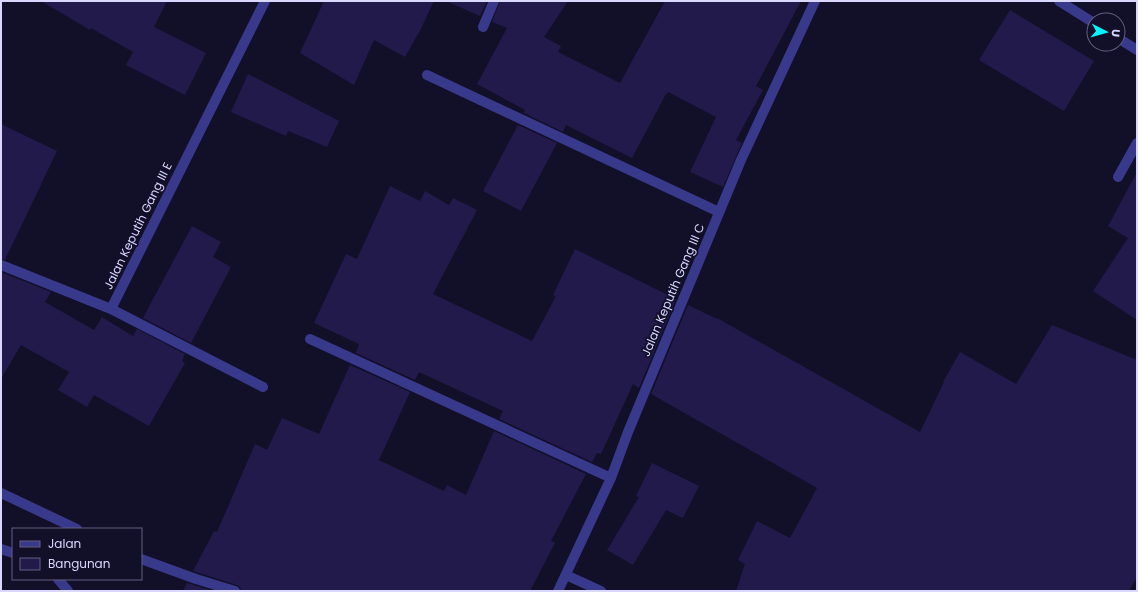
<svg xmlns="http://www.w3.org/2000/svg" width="1138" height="592" font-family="Poppins,sans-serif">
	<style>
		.building { fill: #221a4b }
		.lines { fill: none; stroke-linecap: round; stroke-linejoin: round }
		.lane { stroke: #38398a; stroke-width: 10 }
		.street { stroke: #38398a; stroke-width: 10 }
		.labels { text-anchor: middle; stroke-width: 3.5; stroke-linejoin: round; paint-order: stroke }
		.street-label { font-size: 12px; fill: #dad8ff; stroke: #120f29 }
	</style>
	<rect width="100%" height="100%" fill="#120f29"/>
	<!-- building -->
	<path class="building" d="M41 1H167L154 27 206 53 185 95 126 65 133 52 91 28 90 30Z
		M324 1H434L418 35V34L405 57 374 40 354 85 300 53Z
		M446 1H487L480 16Z
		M500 1H568L544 37 561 46 558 52 620 83 665 1H801L756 86 763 90 736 140 742 143 723 187 690 172 716 117 668 92 667 94H666L632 158 566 125 563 132 524 113 525 110 477 84 507 28 492 22Z
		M1010 10 1094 61 1064 111 979 60Z
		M248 74 339 121 327 147 288 131 286 136 231 112Z
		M1 124 57 151 5 260 1 259Z
		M518 125 557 143 521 211 483 191Z
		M1137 172V320L1093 291 1128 238 1108 226Z
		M390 186 420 201 425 191 449 205 453 198 477 210 433 294 532 341 556 296 553 295 575 249 676 299 639 388 633 384 601 454 597 453 592 462 499 419 503 411 419 372 415 380 356 353 359 344 314 323 346 254 357 259Z
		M192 226 221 242 213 257 231 267 191 343 143 318Z
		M1 272 51 292 45 302 94 330 102 317 133 336 137 329 185 354 182 361 185 363 149 426 94 395 87 407 58 390 69 372 21 345 1 379Z
		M688 305 717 319V318L920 432 944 382H943L960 352 1016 384 1052 325 1137 360V577L1129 591H736L745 564 738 560 757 521 790 538 817 488 651 394Z
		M350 365 410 392 379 460 444 491 447 485 466 495 494 431 586 474 551 541 555 543 530 591H241L240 587 237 585 193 571 214 531 217 532 255 444 267 450 282 418 319 434Z
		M652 463 699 486 683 518 666 510 633 565 607 550 639 497 636 496Z
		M187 583 194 585 213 591H183Z"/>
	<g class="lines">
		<!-- lane -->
		<path class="lane" d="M1118 177 1137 143
			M1 549 13 553
			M58 579 68 591"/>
		<!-- street -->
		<path class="street" d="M1059 1 1094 23
			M483 27 494 1
			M1118 38 1137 50
			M427 75 719 212
			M1 265 111 309
			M310 339 611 478
			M263 387 111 309 265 1
			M1 493 77 529
			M141 559 196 579 235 591
			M566 575 601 591
			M558 591 611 478 628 432 741 160 815 1"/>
	</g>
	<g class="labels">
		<!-- street labels -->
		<g class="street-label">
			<text transform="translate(138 226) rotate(-64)" y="4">Jalan Keputih Gang III E</text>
			<text transform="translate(673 290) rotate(-67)" y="4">Jalan Keputih Gang III C</text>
		</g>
	</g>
	<!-- border -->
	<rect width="1138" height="592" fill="none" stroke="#dad8ff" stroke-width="4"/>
	<!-- legend -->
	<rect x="12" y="528" width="130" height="52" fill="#120f29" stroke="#625f7f"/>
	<rect x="20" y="541" width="20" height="6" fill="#38398a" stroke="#625f7f"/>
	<text x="48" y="548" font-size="12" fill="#dad8ff">Jalan</text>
	<rect x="20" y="558" width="20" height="12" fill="#221a4b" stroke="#625f7f"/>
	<text x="48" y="568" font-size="12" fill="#dad8ff">Bangunan</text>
	<!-- north arrow -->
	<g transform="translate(1106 32) rotate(96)"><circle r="19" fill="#120f29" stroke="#625f7f"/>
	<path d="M0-3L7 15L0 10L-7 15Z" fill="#04f3ff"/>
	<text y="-6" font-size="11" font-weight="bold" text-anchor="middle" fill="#dad8ff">U</text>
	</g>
</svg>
